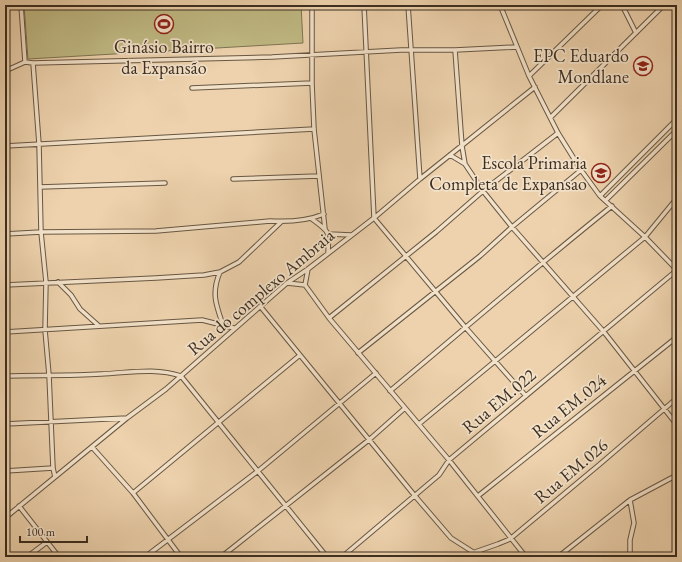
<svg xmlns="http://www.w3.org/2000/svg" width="682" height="562" font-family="'EB Garamond',serif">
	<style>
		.green { fill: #c0ba84; stroke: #7e7452 }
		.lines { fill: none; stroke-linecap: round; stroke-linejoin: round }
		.minor-casing { stroke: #685743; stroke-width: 5.5 }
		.minor { stroke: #f3e2ca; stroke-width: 3.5 }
		.labels { text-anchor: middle; stroke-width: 3.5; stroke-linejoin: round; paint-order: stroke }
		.poi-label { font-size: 18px; fill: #3c2e20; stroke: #f3e2ca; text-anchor: end }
		.street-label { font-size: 18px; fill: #3c2e20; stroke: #f3e2ca }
	</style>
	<rect width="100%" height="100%" fill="#edd2ad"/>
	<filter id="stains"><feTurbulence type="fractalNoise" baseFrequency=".005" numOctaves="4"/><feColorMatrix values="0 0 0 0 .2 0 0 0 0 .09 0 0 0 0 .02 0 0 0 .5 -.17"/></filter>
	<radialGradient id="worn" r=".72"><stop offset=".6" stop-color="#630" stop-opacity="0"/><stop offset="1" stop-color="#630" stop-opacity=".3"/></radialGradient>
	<!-- green -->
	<path class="green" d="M24 5H301L303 43 28 59Z"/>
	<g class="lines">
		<defs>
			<path id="minor" d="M21 5 25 62
				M312 5V83L314 129 325 229
				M364 5 374 218 466 328 526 396
				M408 5 420 179
				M500 5 529 76 558 133 581 170 600 196 645 237 677 270
				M622 5 636 33
				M675 5 677 9
				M312 6 323 5
				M455 50 462 146 465 164 483 191 512 227 604 332 677 425
				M33 63 39 144 41 232 46 282 45 330 49 375 53 468 55 477
				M5 71 25 62 33 63 272 57 401 50H455L517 47
				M529 76 602 5
				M192 88 312 83
				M551 117 664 5
				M5 146 314 129
				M450 155 465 164
				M233 179 319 176
				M40 187 165 183
				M600 196 677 119
				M606 200 677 130
				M312 219C330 232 329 231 328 253
				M5 234 41 232 156 231 270 221C288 222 307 221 324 214
				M329 234 351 235
				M220 272C211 293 216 305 223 325
				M58 282 71 295 80 309 99 326
				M287 283 305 285 329 318 449 460 526 557
				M5 285 156 278 204 275 220 272 239 262 281 222
				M305 285 308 269
				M260 306 415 496 451 538 473 552
				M329 318 436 232 483 191 558 133
				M5 332 202 320 234 328
				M358 353 480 256 512 227 581 170
				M5 376C37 375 69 376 101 374 128 373 155 367 181 376L327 557
				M390 391C464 329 537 266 612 206
				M5 424 127 418
				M419 424 645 237 677 198
				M92 447 133 493 181 557
				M5 471 53 468
				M133 493 300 355
				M478 496 677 337
				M19 506 59 557
				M5 518 127 418 166 389 287 283 308 269 374 218 420 179 535 87
				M27 557 47 542
				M145 557 258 471 376 373
				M221 557 370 439 405 408
				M342 557 439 475 449 460 677 270
				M461 557 498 544 510 539 600 464 677 398
				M558 557 630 500
				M630 557V540L634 523 630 500 677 475"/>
		</defs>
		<!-- minor casing -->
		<use href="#minor" class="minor-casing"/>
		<!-- minor -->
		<use href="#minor" class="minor"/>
	</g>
	<!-- icons -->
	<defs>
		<symbol id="stadium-ring" viewBox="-11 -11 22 22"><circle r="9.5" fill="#f3e2ca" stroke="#8f2418" stroke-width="1.5"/><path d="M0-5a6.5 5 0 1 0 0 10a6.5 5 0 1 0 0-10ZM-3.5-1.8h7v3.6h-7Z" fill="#8f2418"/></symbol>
		<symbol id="school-ring" viewBox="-11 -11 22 22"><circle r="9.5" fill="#f3e2ca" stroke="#8f2418" stroke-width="1.5"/><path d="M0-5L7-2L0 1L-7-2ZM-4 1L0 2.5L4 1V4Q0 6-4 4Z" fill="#8f2418"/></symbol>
	</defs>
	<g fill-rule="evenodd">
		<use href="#stadium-ring" x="153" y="13" width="22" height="22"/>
		<use href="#school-ring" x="632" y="55" width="22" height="22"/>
		<use href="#school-ring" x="590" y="162" width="22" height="22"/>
	</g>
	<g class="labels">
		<!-- poi labels -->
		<g class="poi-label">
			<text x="164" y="53" text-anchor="middle">Ginásio Bairro<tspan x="164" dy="21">da Expansão</tspan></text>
			<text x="629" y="62">EPC Eduardo<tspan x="629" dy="21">Mondlane</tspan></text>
			<text x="587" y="169">Escola Primaria<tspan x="587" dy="21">Completa de Expansao</tspan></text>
		</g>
		<!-- street labels -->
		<g class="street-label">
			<text transform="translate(261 292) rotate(-40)" y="6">Rua do complexo Ambraia</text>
			<text transform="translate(499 401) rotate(-40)" y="6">Rua EM.022</text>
			<text transform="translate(569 406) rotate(-39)" y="6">Rua EM.024</text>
			<text transform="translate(571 471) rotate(-40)" y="6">Rua EM.026</text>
		</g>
	</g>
	<!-- margin -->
	<rect width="682" height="562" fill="none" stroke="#edd2ad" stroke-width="20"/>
	<rect x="6" y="6" width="670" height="550" fill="none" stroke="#3c2e20" stroke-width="2"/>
	<rect x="10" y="10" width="662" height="542" fill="none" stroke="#3c2e20"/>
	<!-- scale -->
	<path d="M20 536v6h67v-6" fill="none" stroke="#3c2e20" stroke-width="2"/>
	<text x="26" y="536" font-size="12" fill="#3c2e20" stroke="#f3e2ca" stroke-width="3" paint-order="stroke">100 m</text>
	<rect width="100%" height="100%" filter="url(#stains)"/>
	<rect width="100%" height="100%" fill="url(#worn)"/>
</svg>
